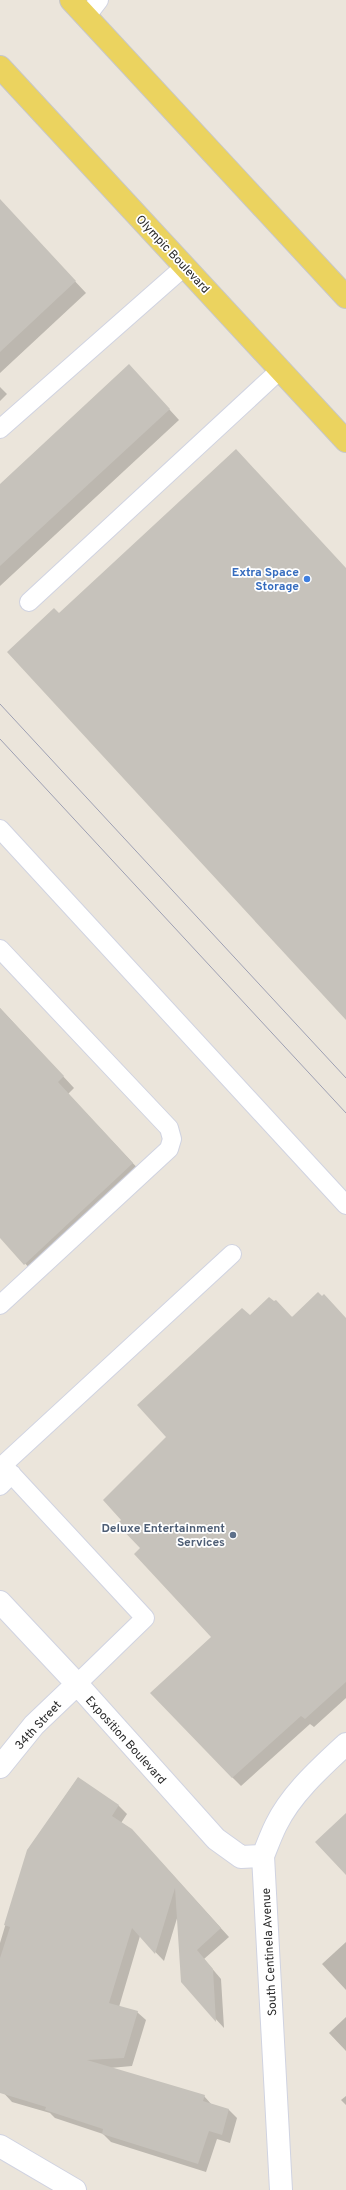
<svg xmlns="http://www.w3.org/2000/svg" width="346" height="2190" font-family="Overpass,sans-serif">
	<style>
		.shadow { fill: #0003 }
		.building { fill: #c6c2bb }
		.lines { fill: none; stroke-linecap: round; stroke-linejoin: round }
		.lane-casing { stroke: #d0d3e1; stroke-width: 20 }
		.street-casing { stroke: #d0d3e1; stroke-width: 24 }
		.secondary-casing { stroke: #d0d3e1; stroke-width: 24 }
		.primary-casing { stroke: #c7c7c7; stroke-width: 24 }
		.lane { stroke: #fff; stroke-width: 18 }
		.street { stroke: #fff; stroke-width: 22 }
		.secondary { stroke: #fff; stroke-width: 22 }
		.primary { stroke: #ebd35f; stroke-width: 22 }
		.tram { stroke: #9ea0b3; stroke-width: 1 }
		.shop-dot { fill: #3f7fe0; stroke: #fff; stroke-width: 1.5 }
		.service-dot { fill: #5c6f8a; stroke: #fff; stroke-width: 1.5 }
		.labels { text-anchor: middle; stroke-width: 3.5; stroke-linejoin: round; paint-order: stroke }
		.street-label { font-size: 12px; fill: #292929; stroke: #fff }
		.shop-label { font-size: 12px; font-weight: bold; fill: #366cbe; stroke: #fff; text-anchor: end }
		.service-label { font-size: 12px; font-weight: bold; fill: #4e5e75; stroke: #fff; text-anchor: end }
	</style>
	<rect width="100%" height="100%" fill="#ebe5db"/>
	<!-- shadow -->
	<path class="shadow" d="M0 201 86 293 0 373Z
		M139 376 179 420 0 586V485Z
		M0 387 7 394 0 401Z
		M0 1008 74 1088 68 1094 144 1175 36 1275 0 1237Z
		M250 1316 346 1318V1698L314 1727 310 1724 241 1786 232 1777 212 1637 141 1548 123 1520 168 1437Z
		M78 1778 119 1806 127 1814 121 1823 140 1839 229 1937 204 1959 221 1979 224 2028 182 1982 178 1915 164 1961 140 1936 119 2007 137 2012 146 2020 132 2066 110 2068 204 2096 212 2105 229 2110 237 2118 230 2143 217 2139 206 2172 111 2142 103 2134 55 2118 50 2113 12 2102 0 2089V1943L28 1850Z
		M346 1942V1990L322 1964Z
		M346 2017V2051L329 2033Z
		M346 2096V2105L341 2100Z"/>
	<!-- building -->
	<path class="building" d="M0 199 76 281 0 352Z
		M129 364 170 409 0 566V484Z
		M236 449 346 568V1020L7 652 54 608 59 613Z
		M0 1008 64 1076 58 1082 133 1163 24 1265 0 1238Z
		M318 1292 322 1296 324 1294 346 1318V1682L305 1719 301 1716 232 1778 150 1693 211 1637 134 1554 140 1548 117 1524 121 1520 103 1500 166 1437 137 1405 242 1308 250 1315 269 1297 274 1301 276 1300 292 1317Z
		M78 1777 119 1805 112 1816 132 1829 221 1928 197 1950 213 1969 216 2022 181 1982 175 1888 155 1954 132 1928 109 2003 138 2011 124 2058 87 2060 205 2095 203 2101 229 2109 222 2135 209 2131 198 2164 102 2134 103 2129 45 2110 46 2107 0 2093V1958L10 1927 4 1925 27 1850Z
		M346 1813V1875L315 1842Z"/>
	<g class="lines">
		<defs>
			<path id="lane" d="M86 17 99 0
				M0 429 184 267
				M29 602 280 370
				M0 829 346 1205
				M0 949 169 1128 172 1139 169 1149 0 1305
				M0 1486 12 1474
				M77 1684 145 1618 3 1465 232 1254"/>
			<path id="street" d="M0 1602 77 1684 216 1839 241 1857 263 1856
				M0 1767 34 1725 77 1684
				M0 2146 75 2190"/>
			<path id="secondary" d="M281 2190 263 1856C267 1846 271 1835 276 1825 291 1794 321 1767 346 1744"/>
			<path id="primary" d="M71 0 346 297
				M0 67 346 441"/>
		</defs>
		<!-- lane casing -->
		<use href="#lane" class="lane-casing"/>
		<!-- street casing -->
		<use href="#street" class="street-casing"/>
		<!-- secondary casing -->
		<use href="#secondary" class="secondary-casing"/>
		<!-- primary casing -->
		<use href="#primary" class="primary-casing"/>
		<!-- lane -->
		<use href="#lane" class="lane"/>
		<!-- street -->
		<use href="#street" class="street"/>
		<!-- secondary -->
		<use href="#secondary" class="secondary"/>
		<!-- primary -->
		<use href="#primary" class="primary"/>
		<!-- tram -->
		<path class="tram" d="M0 704 346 1078
			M0 739 346 1113"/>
	</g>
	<!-- markers -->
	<circle class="shop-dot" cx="307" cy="579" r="4"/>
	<circle class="service-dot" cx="233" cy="1535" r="4"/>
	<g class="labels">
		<!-- street labels -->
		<g class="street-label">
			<text transform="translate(173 254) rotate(47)" y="4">Olympic Boulevard</text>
			<text transform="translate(38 1725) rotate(-47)" y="4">34th Street</text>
			<text transform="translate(126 1740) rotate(48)" y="4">Exposition Boulevard</text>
			<text transform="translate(269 1952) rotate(-93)" y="4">South Centinela Avenue</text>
		</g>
		<!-- shop labels -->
		<g class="shop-label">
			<text x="299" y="576">Extra Space<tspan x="299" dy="14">Storage</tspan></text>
		</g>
		<!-- service labels -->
		<g class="service-label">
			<text x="225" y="1532">Deluxe Entertainment<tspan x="225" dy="14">Services</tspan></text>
		</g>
	</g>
</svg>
